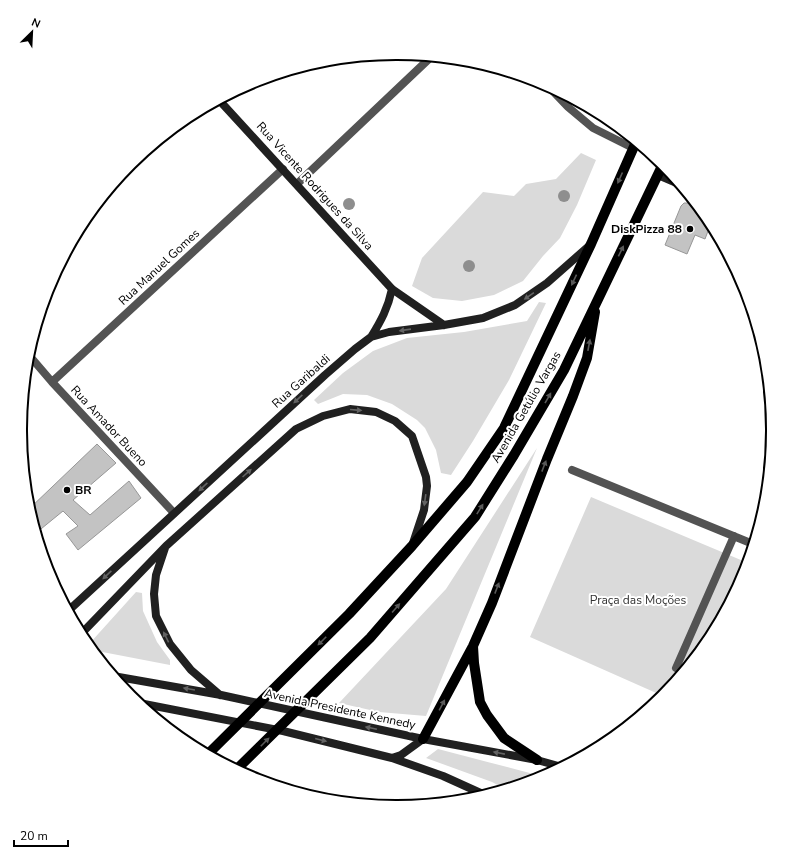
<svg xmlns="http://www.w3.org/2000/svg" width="793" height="860" font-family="'Nunito Sans',sans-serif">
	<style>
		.green { fill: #dadada }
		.building { fill: #c3c3c3; stroke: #979797 }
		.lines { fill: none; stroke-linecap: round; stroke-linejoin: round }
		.lane { stroke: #535353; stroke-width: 8 }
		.street { stroke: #535353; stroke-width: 8 }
		.secondary { stroke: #202020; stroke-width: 8 }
		.primary { stroke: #000; stroke-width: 10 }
		.tree { fill: #8e8e8e }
		.oneway { fill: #595959 }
		.oneway2 { fill: #636363 }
		.poi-dot { fill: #000; stroke: #fff; stroke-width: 1.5 }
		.labels { text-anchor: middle; stroke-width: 4; stroke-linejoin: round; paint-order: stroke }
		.street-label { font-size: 12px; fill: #000; stroke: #fff }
		.poi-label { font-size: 12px; font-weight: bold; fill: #000; stroke: #fff; text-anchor: end }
		.park-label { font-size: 12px; fill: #313131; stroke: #fff }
		.rim { fill: none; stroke: #000; stroke-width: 2 }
	</style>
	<rect width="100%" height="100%" fill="#fff"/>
	<!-- green -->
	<path class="green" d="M581 153 596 160 577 205 560 238 543 256 523 281 494 295 462 301 433 298 412 286 422 258 483 192 514 196 526 184 556 179Z
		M539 302 546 303 509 380 473 441 451 475 441 473 436 450 425 428 417 420 392 404 367 395 343 394 318 404 314 400 343 373 373 351 407 338 464 332 527 321Z
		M537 448 426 716 379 712 339 703 446 589Z
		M591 497 748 563 744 574 709 639 663 696 530 637Z
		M136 592 142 593 143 611 157 642 170 660V665L92 650 91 648 90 643Z
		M438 749 541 776 543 777 505 789 492 782 426 758Z"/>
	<!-- building -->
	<path class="building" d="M684 203H688L698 207 711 223 705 239 695 235 687 254 665 245 681 206Z
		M97 444 116 463 73 500 90 515 129 481 141 498 78 550 66 534 78 526 63 511 36 533 29 509Z"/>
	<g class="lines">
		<!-- lane -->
		<path class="lane" d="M572 470 753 544
			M676 668 734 536"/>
		<!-- street -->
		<path class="street" d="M548 86 568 107 593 128 633 148
			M297 184 431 57
			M28 354 52 382 174 513
			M52 382 283 169"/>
		<!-- secondary -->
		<path class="secondary" d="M219 100 392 289 444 325
			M658 175 679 184
			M371 337C381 321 388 308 392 289
			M165 548 156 575 154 594 156 616 170 644 191 670 220 695
			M68 611 325 375 355 349 371 337 389 332 444 325 483 318 515 305 547 283 589 246
			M81 634 166 546 296 429 323 416 350 409 376 412 395 421 412 436 426 477 427 486 424 510 413 543
			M113 676 221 695 423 739 537 760 562 767
			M139 703 283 731 392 758 443 776 485 795
			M392 758 401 755 423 739"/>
		<!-- primary -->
		<path class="primary" d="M473 646 474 663 480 702 487 715 504 738 537 760
			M423 739 473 646 492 603 547 459 573 396 587 358 595 312
			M208 754 349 614 412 546 467 482 504 428 591 244 636 142
			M237 769 370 638 475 517 514 455 564 370 663 164"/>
	</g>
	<!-- trees -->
	<g class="tree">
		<circle cx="564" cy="196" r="6"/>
		<circle cx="349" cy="204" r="6"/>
		<circle cx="469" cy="266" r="6"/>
	</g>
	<!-- one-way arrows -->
	<defs><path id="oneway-solid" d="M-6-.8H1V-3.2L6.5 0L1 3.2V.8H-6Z"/></defs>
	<g class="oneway">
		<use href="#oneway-solid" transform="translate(620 178) rotate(114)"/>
		<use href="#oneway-solid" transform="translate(621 251) rotate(-64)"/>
		<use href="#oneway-solid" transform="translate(574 280) rotate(115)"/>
		<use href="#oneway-solid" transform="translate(589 345) rotate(-79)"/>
		<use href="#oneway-solid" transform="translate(548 398) rotate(-60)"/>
		<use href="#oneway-solid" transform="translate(544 466) rotate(-69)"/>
		<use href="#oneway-solid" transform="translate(480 509) rotate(-58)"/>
		<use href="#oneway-solid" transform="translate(497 588) rotate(-69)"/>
		<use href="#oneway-solid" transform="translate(396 608) rotate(-49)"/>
		<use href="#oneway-solid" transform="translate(322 641) rotate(135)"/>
		<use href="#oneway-solid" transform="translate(442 705) rotate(-62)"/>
		<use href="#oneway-solid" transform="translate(265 742) rotate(-45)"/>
	</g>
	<g class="oneway2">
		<use href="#oneway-solid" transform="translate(529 296) rotate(145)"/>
		<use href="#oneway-solid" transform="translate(405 330) rotate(172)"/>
		<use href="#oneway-solid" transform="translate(298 399) rotate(137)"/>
		<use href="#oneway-solid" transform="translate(356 410) rotate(5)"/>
		<use href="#oneway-solid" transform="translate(247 473) rotate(-42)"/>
		<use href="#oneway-solid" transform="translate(203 487) rotate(137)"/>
		<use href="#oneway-solid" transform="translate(425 500) rotate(98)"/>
		<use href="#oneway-solid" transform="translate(107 575) rotate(137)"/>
		<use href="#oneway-solid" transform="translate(166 637) rotate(-116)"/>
		<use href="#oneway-solid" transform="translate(189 689) rotate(-170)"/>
		<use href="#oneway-solid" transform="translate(371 728) rotate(-168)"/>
		<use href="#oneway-solid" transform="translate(321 740) rotate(14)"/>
		<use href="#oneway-solid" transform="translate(499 753) rotate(-169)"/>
	</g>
	<!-- markers -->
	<g class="poi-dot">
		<circle cx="690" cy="229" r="4"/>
		<circle cx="67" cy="490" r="4"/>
	</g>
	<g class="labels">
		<!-- street labels -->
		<g class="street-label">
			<text transform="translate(315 186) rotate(48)" y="4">Rua Vicente Rodrigues da Silva</text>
			<text transform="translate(159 267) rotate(-43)" y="4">Rua Manuel Gomes</text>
			<text transform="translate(301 381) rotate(-42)" y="4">Rua Garibaldi</text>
			<text transform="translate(526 407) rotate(-60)" y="4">Avenida Getúlio Vargas</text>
			<text transform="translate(109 426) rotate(47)" y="4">Rua Amador Bueno</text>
			<text transform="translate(340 709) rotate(12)" y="4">Avenida Presidente Kennedy</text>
		</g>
		<!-- poi labels -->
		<g class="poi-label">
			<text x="682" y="233">DiskPizza 88</text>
			<text x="75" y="494" text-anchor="start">BR</text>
		</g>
		<!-- park labels -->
		<g class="park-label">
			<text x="638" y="604">Praça das Moções</text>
		</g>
	</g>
	<!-- crop -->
	<path d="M0 0H793V860H0ZM396 60H397A369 369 0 0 1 766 429V431A369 369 0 0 1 397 800H396A369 369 0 0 1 27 431V429A369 369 0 0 1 396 60Z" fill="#fff" fill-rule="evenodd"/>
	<path class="rim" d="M396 60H397A369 369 0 0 1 766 429V431A369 369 0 0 1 397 800H396A369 369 0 0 1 27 431V429A369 369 0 0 1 396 60Z"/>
	<!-- north arrow -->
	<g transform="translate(32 32) rotate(24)" stroke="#ffffff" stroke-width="3" paint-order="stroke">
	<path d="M0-3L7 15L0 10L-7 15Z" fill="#000000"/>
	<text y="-6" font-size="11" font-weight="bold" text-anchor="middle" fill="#000000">N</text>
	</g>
	<!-- scale -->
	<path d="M14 840v6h54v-6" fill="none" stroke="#000000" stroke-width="2"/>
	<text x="20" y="840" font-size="12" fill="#000000" stroke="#ffffff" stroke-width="3" paint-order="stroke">20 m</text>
</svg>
